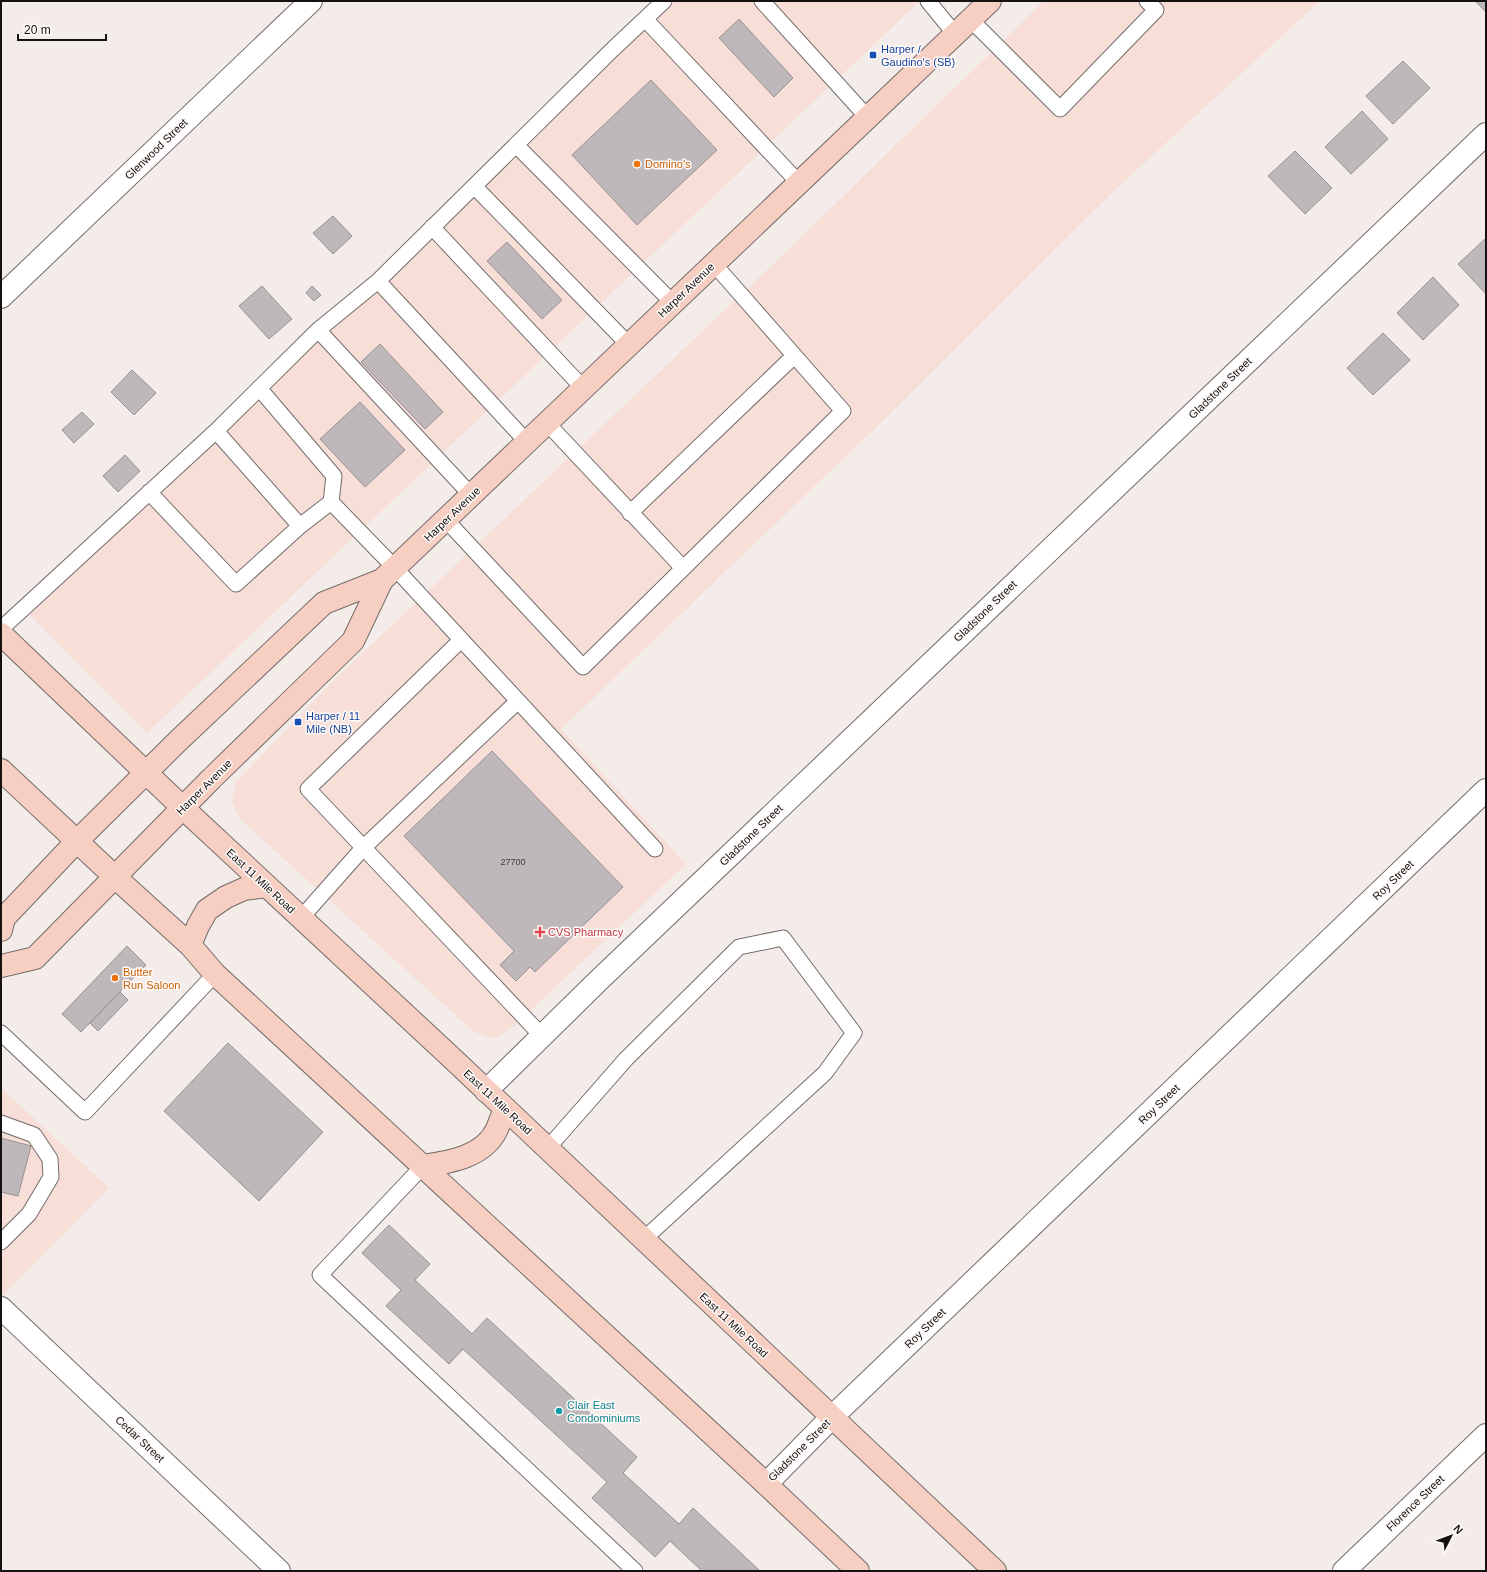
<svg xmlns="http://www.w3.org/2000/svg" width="1487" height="1572" font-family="Helvetica,sans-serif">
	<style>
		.commercial { fill: #f7ded7 }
		.building { fill: #beb8bb; stroke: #979195 }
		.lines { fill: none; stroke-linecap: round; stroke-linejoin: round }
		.lane-casing { stroke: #736c6a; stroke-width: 17 }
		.street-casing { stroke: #736c6a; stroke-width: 24 }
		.secondary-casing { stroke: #736c6a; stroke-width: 24 }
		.lane { stroke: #fff; stroke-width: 15 }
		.street { stroke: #fff; stroke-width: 22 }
		.secondary { stroke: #f7cec2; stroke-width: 22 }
		.transit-dot { fill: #1a4fb4; stroke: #fffaf8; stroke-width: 1.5 }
		.food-dot { fill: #e8710a; stroke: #fffaf8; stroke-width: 1.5 }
		.health-dot { fill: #e0444e; stroke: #fffaf8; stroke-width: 1.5 }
		.culture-dot { fill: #0f9aa8; stroke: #fffaf8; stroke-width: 1.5 }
		.labels { text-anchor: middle; stroke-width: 3; stroke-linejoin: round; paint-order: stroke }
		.number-label { font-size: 9px; fill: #3e3c3c }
		.transit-label { font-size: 11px; fill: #164399; stroke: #fffaf8; text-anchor: start }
		.street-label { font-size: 11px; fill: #141211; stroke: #fffaf8 }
		.food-label { font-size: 11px; fill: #c56008; stroke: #fffaf8; text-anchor: start }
		.health-label { font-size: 11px; fill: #be3a42; stroke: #fffaf8; text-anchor: start }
		.culture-label { font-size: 11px; fill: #0d838f; stroke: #fffaf8; text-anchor: start }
	</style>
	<rect width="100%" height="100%" fill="#f4ece9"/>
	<!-- commercial -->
	<path class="commercial" d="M658 1H920L147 733 23 608Z
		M1044 1H1320L1117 188 892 412 561 729 686 864 514 1026 495 1039 474 1032 239 818 232 802 236 782 334 680 765 272Z
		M1 1088 109 1188 1 1297Z"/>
	<!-- building -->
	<path class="building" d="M1475 1H1486V12Z
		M739 19 793 78 774 97 719 38Z
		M1403 61 1430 88 1393 124 1366 96Z
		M651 80 717 150 637 225 572 155Z
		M1362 111 1388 139 1351 174 1325 147Z
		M1295 151 1332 188 1305 214 1268 176Z
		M333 216 352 236 333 254 313 233Z
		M1485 239 1486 240V294L1458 264Z
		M507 242 562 300 542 319 487 261Z
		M1433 277 1459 305 1423 340 1397 313Z
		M262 286 292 319 269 339 239 306Z
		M312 286 321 295 314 301 306 293Z
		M1383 333 1410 360 1373 395 1347 368Z
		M380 344 443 412 425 429 361 362Z
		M132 370 156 393 134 415 111 392Z
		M360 402 405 450 365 487 320 439Z
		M82 412 94 424 74 443 62 430Z
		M125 455 140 471 118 492 103 476Z
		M492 751 623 887 535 972 530 967 516 981 500 965 514 951 404 836Z
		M127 946 146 965 81 1032 62 1014Z
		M120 992 128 1000 98 1031 90 1023Z
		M228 1043 323 1132 259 1201 164 1111Z
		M1 1138 31 1146 18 1196 1 1192Z
		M389 1225 430 1264 415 1280 472 1334 487 1318 637 1457 623 1473 679 1524 693 1508 760 1571H702L670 1541 655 1557 592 1498 607 1482 463 1349 449 1364 386 1306 401 1290 362 1253Z"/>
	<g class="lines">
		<defs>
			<path id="lane" d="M762 1 868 118
				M928 1 955 34
				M645 19 799 183
				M971 20 1060 109 1156 10 1147 1
				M516 145 673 303
				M474 186 629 345
				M432 227 583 388
				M378 281 527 442
				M318 330 471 495
				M259 388 334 476 331 502 395 568 655 849
				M547 423 683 568
				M216 431 300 526 331 502
				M149 492 236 584 300 526
				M630 513 794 356
				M446 520 583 667 843 411 714 264
				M1 629 216 431 318 330 378 281 613 49 664 1
				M461 640 308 789 542 1036
				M301 918 364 847 518 701
				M1 1033 85 1112 215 974
				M1 1123 34 1135 50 1159 51 1177 29 1214 1 1242
				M547 1149 626 1059 739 947 783 938 854 1033 825 1073 644 1239
				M423 1166 320 1275 635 1571"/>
			<path id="street" d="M1 297 311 1
				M486 1091 599 980 1486 134
				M1 1308 279 1571
				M766 1484 832 1417 1486 790
				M1344 1571 1486 1435"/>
			<path id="secondary" d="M1 634 183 808 454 1060 995 1571
				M1 770 115 877 190 945 215 974 766 1484 858 1571
				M1 930 4 918 77 841 179 740 324 603 382 580
				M190 945 198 926 207 910 226 897 244 889 267 886
				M1 966 35 958 211 779 353 641 382 580 990 1
				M423 1166C450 1162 484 1157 497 1129 500 1122 502 1115 505 1109"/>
		</defs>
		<!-- lane casing -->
		<use href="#lane" class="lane-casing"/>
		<!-- street casing -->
		<use href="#street" class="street-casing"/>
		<!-- secondary casing -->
		<use href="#secondary" class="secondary-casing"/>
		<!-- lane -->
		<use href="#lane" class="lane"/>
		<!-- street -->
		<use href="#street" class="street"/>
		<!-- secondary -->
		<use href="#secondary" class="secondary"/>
	</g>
	<!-- markers -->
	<g class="transit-dot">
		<rect x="869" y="51" width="8" height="8" rx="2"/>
		<rect x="294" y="718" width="8" height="8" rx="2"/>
	</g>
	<g class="food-dot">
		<circle cx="637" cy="164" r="4"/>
		<circle cx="115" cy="978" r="4"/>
	</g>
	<path class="health-dot" d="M538 926h4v4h4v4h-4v4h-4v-4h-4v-4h4z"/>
	<circle class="culture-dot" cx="559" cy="1411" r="4"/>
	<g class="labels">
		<!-- number labels -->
		<g class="number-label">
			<text x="513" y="865">27700</text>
		</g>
		<!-- transit labels -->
		<g class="transit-label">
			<text x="881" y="53">Harper /<tspan x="881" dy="13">Gaudino's (SB)</tspan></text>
			<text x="306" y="720">Harper / 11<tspan x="306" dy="13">Mile (NB)</tspan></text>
		</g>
		<!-- street labels -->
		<g class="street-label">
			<text transform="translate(156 149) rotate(-44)" y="4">Glenwood Street</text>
			<text transform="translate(686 290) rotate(-44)" y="4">Harper Avenue</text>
			<text transform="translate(1220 388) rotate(-44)" y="4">Gladstone Street</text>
			<text transform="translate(452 514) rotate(-44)" y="4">Harper Avenue</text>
			<text transform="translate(985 611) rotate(-44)" y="4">Gladstone Street</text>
			<text transform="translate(204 787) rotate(-45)" y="4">Harper Avenue</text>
			<text transform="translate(751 835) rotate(-44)" y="4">Gladstone Street</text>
			<text transform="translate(1393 880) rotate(-44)" y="4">Roy Street</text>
			<text transform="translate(261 881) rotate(43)" y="4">East 11 Mile Road</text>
			<text transform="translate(498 1102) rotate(43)" y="4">East 11 Mile Road</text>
			<text transform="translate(1159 1104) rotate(-44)" y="4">Roy Street</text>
			<text transform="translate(734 1325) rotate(43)" y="4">East 11 Mile Road</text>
			<text transform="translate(925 1328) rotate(-44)" y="4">Roy Street</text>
			<text transform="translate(140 1439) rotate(43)" y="4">Cedar Street</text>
			<text transform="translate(799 1450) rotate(-45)" y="4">Gladstone Street</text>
			<text transform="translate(1415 1503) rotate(-44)" y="4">Florence Street</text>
		</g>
		<!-- food labels -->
		<g class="food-label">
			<text x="645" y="168">Domino's</text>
			<text x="123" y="976">Butter<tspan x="123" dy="13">Run Saloon</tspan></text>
		</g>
		<!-- health labels -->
		<g class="health-label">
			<text x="548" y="936">CVS Pharmacy</text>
		</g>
		<!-- culture labels -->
		<g class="culture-label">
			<text x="567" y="1409">Clair East<tspan x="567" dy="13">Condominiums</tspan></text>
		</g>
	</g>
	<!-- border -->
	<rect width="1487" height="1572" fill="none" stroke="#141211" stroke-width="4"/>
	<!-- north arrow -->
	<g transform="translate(1451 1536) rotate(48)" stroke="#fffaf8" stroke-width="3" paint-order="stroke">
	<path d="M0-3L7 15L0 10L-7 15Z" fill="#141211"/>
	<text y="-6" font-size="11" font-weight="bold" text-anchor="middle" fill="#141211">N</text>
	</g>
	<!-- scale -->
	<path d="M18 34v6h88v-6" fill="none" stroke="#141211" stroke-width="2"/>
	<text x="24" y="34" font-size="12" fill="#141211" stroke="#fffaf8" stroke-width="3" paint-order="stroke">20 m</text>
</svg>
